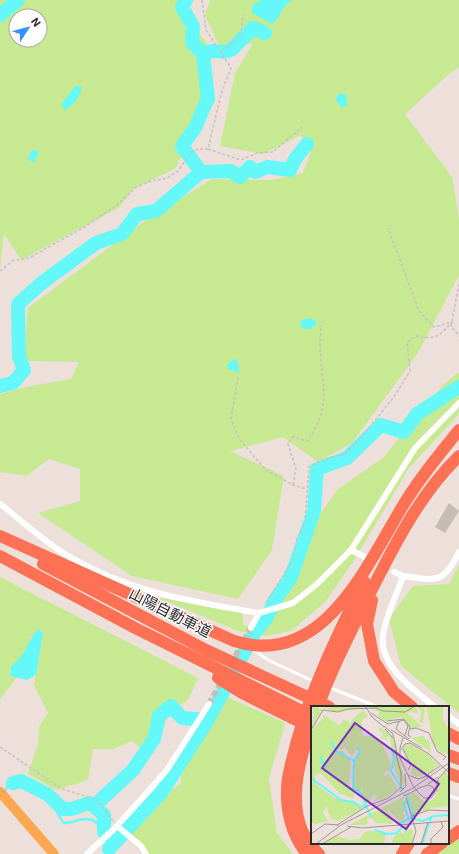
<svg xmlns="http://www.w3.org/2000/svg" width="459" height="854" font-family="'Exo 2','Noto Sans JP',sans-serif">
	<style>
		.green { fill: #c7e992; fill-rule: evenodd }
		.water { fill: #64f8f9 }
		.lines { fill: none; stroke-linecap: round; stroke-linejoin: round }
		.stream { stroke: #64f8f9; stroke-width: 2.5 }
		.river { stroke: #64f8f9; stroke-width: 14 }
		.building { fill: #c5bcb6 }
		.minor-tunnel { stroke: #c6bcb8; stroke-width: 6; stroke-dasharray: 6 3; stroke-linecap: butt }
		.path { stroke: #c3c3c3; stroke-width: 1.5; stroke-dasharray: 3 2; stroke-linecap: butt }
		.service { stroke: #fff; stroke-width: 3 }
		.minor { stroke: #fff; stroke-width: 6 }
		.primary { stroke: #fca751; stroke-width: 10 }
		.motorway { stroke: #ff7154; stroke-width: 12 }
		.labels { text-anchor: middle; stroke-width: 3; stroke-linejoin: round; paint-order: stroke }
		.street-label { font-size: 15px; fill: #2a2a2a; stroke: #fff }
		.inset-river { fill: none; stroke: #64f8f9; stroke-width: 2 }
		.inset-road { fill: none; stroke: #9f9794; stroke-width: 1 }
		.view { fill: #7b2cbf; fill-opacity: 0.15; stroke: #7b2cbf; stroke-width: 2 }
		.inset-edge { fill: none; stroke: #2a2a2a; stroke-width: 2 }
	</style>
	<rect width="100%" height="100%" fill="#ede0db"/>
	<!-- green -->
	<path class="green" d="M0 0H190L184 11 213 52 198 119 176 168 133 189 120 207 21 260 4 234 0 268ZM16 16H40V40H16Z
		M210 0H459V67L449 74 405 114 452 177 459 218V275L418 353 352 443 318 462 283 437 230 451 284 476 272 550 238 599 132 576 38 513 80 501V469L49 459 26 476 0 472V394L30 386 71 379 79 362 24 361 28 308 146 220 212 179 271 180 303 173 311 152 301 135 263 154 220 146 235 73 252 45 242 41 219 46 205 15Z
		M459 372V414L409 468 353 562 325 602 291 631 266 636 238 631 156 597 242 612 243 625 263 630 282 602 274 594 302 540 337 490 384 457 413 420 443 385Z
		M459 565V713L401 666 389 619 413 586 449 584Z
		M0 577 198 678 188 700 173 709 146 753 132 741 113 749H93L88 780 56 790 28 774 38 744 39 727 48 713 34 685 43 633 31 637C28 650 22 658 11 666L10 676 17 677 0 699Z
		M227 697 285 723 269 779 277 833 293 854H145L129 835 168 791 181 784V769Z
		M459 835V854H433Z"/>
	<!-- water -->
	<path class="water" d="M262 0H292C280 8 281 18 272 24L252 13V5Z
		M75 86 82 87C80 97 74 105 65 110L61 105Z
		M340 93 346 95 347 105 342 108 335 99Z
		M32 150 39 151 34 163 28 159Z
		M311 318 317 322 315 326 309 329 301 328 300 322 304 319Z
		M234 359 237 360 239 370 237 373 227 368V365Z
		M38 629 43 633 36 675 27 680 10 676 11 666C29 652 25 644 38 629Z"/>
	<g class="lines">
		<!-- stream -->
		<path class="stream" d="M4 792 9 785C19 781 47 798 54 807 58 812 59 818 64 823 72 823 80 818 88 819 104 821 106 843 112 854"/>
		<!-- river -->
		<path class="river" d="M0 15 18 0
			M203 54C214 47 221 55 231 50L253 28 265 33
			M201 172 231 171 240 177 250 167 256 172 267 167 290 170 295 159 307 144
			M0 386 13 383 24 370 19 357 18 304 43 282 96 243 122 234 137 214 156 211 201 172 182 146 195 128 208 98 203 54 192 42 193 26 182 7 186 0
			M13 783 21 781 47 794 63 809H72L89 803 94 806
			M104 832V815L94 806 133 770 154 739 159 716 171 706 182 718 208 720
			M109 849 161 793 208 720 255 632 266 619 275 600 291 577 314 511 317 469 347 458 381 425 404 432 417 414 459 387"/>
	</g>
	<!-- building -->
	<path class="building" d="M449 503 459 511 445 533 435 527Z"/>
	<g class="lines">
		<!-- minor-tunnel -->
		<path class="minor-tunnel" d="M231 664 251 628
			M209 704 223 679"/>
		<!-- path -->
		<path class="path" d="M221 51 241 35 243 15
			M208 149 241 160 257 153 273 152 302 127
			M0 271 12 261 29 258 83 228 117 205 135 188 151 181 167 178 178 171 191 152 198 149H208L221 94 231 68 206 30 202 0
			M459 284 451 326 459 336
			M238 377 231 419 240 440 266 470 293 485 306 489
			M293 485 296 469 288 444 292 437 308 441C333 401 321 386 320 344 320 338 321 331 321 325
			M266 603 293 560 297 539 305 522 309 467 325 459 345 454 367 430 394 397 410 371 407 342 416 336C435 340 439 337 452 322L434 327 419 311 388 228
			M0 747 60 788 97 800 113 821"/>
		<!-- service -->
		<path class="service" d="M251 648 268 660 315 682
			M328 687 378 707
			M448 795 459 799"/>
		<!-- minor -->
		<path class="minor" d="M0 504C21 520 42 540 65 554 127 592 189 601 259 613L251 628
			M351 550 365 557
			M394 572 403 576C397 595 386 615 383 635 378 665 415 691 435 707
			M403 576C437 581 443 584 459 552
			M259 613 293 603 317 584 351 550 415 448 459 403
			M448 716 459 724
			M117 826 141 846 146 854
			M87 854 117 826 167 770 209 704"/>
		<!-- primary -->
		<path class="primary" d="M0 792 54 854"/>
		<!-- motorway -->
		<path class="motorway" d="M0 536 234 641C320 668 363 573 398 514 415 484 437 457 459 430
			M0 556 135 628 312 716
			M43 564 206 650 329 707
			M372 600 367 624 374 661 394 692 412 707
			M218 678 242 693 312 728
			M318 707C330 672 347 640 363 607 390 554 416 498 459 456
			M312 724C297 765 282 821 319 854
			M448 733 459 739
			M448 755 459 759
			M448 773 459 777
			M448 839 459 831
			M307 854C292 836 286 812 287 789 287 774 293 758 296 744 312 687 338 634 364 581
			M402 854 409 843
			M427 854 442 843"/>
	</g>
	<g class="labels">
		<!-- street labels -->
		<g class="street-label">
			<text transform="translate(170 613) rotate(27)" y="5">山陽自動車道</text>
		</g>
	</g>
	<!-- overview -->
	<g transform="translate(311 706)">
		<rect width="138" height="138" fill="#ede0db"/>
		<path d="M0 0H8V3H12L1 20 3 5ZM9 0H51L52 2 24 6ZM58 0H132V13L138 25V49L130 46 122 37 116 2 114 1 112 17H109L110 5 107 1 104 2 107 6 106 8 100 5 96 7 111 21 98 22 95 13 90 11 74 15 67 10 68 6ZM52 4 57 10 51 14V30H61L70 35 80 59 79 64 74 66 72 71 78 68 87 82 77 91 64 95 66 90 63 88 56 98 50 91 53 81 48 86 43 82 44 54 50 45 46 42 41 51 34 41 31 44 25 41V45H32L40 57 38 79H35L43 88 42 92 29 88 10 67 4 69 5 78 23 92 43 96 52 103 27 115 20 113 15 100 12 107 17 115 4 118 0 116V28L3 21 13 12 12 8 29 20 32 14 37 15 39 19 41 14ZM68 21 81 30 94 73V79L90 84 81 90 92 81 84 64 79 32 77 29 75 34 70 32 72 26 68 25ZM112 30 118 36 120 46 100 32ZM99 38 119 50 127 59 119 67 105 71 100 68 101 60 95 48 92 47 93 40ZM134 66 138 70V100L120 102 103 109 96 90 103 86 113 95H119L125 90 126 75ZM92 91 96 102 92 107 94 110 93 113 89 115 76 103 82 118 65 117 60 111 56 113 57 117 54 119H38ZM95 123 102 124 101 138H80L84 129 90 126 92 128ZM59 125 75 128 73 138H12L25 130 39 134 49 133 53 126Z" fill="#c7e992"/>
		<path class="inset-river" d="M20 36 25 45 43 55 42 82 49 86 60 111M81 41 83 53 80 65 92 84M10 50 11 57H14L13 64M43 55 49 46 47 42M0 72 30 94 43 96 49 101 56 99M95 88 103 112M97 94 93 98 97 111 101 112M63 124 76 128 86 127 91 121 89 117 99 112 112 115 123 110 138 109M111 138 120 112"/>
		<path class="inset-road" d="M54 0 61 11 73 21M60 7 77 18 93 14 97 20 94 29M76 15 93 13 99 21 97 29 100 31M88 15 85 23 98 33M73 20 82 28 86 47M74 23 82 32M99 23 105 22 118 27 126 45 135 51 132 54M0 24 12 4 27 6 37 3 65 2 72 5 94 6 104 0M80 24 111 42M92 43 100 59 97 64M84 44 90 67V80M90 44 94 38 99 37 118 48M117 47 138 67M117 68 129 60M97 69 107 73 118 69M117 78 127 71M89 86 95 80 94 68M125 86 127 73 138 61M92 90 97 88 103 85 108 82 117 79 122 81 124 87 120 92H113L106 85 101 78 89 52V42L92 32M95 92 105 125 101 138M101 110 118 104 138 105M26 119 56 100 78 92 90 81 91 83M36 120 51 122 138 115M0 128 14 118 28 119M5 138 30 119 102 82 138 57M11 138 40 121M110 138 117 116M120 138V133L132 121 130 115"/>
		<path class="view" d="M44 17 128 78 95 123 11 62Z"/>
		<rect width="138" height="138" class="inset-edge"/>
	</g>
	<!-- north arrow -->
	<g transform="translate(28 28) rotate(54)"><circle r="19" fill="#ffffff" stroke="#aaaaaa"/>
	<path d="M0-3L7 15L0 10L-7 15Z" fill="#3691ff"/>
	<text y="-6" font-size="11" font-weight="bold" text-anchor="middle" fill="#2a2a2a">N</text>
	</g>
</svg>
